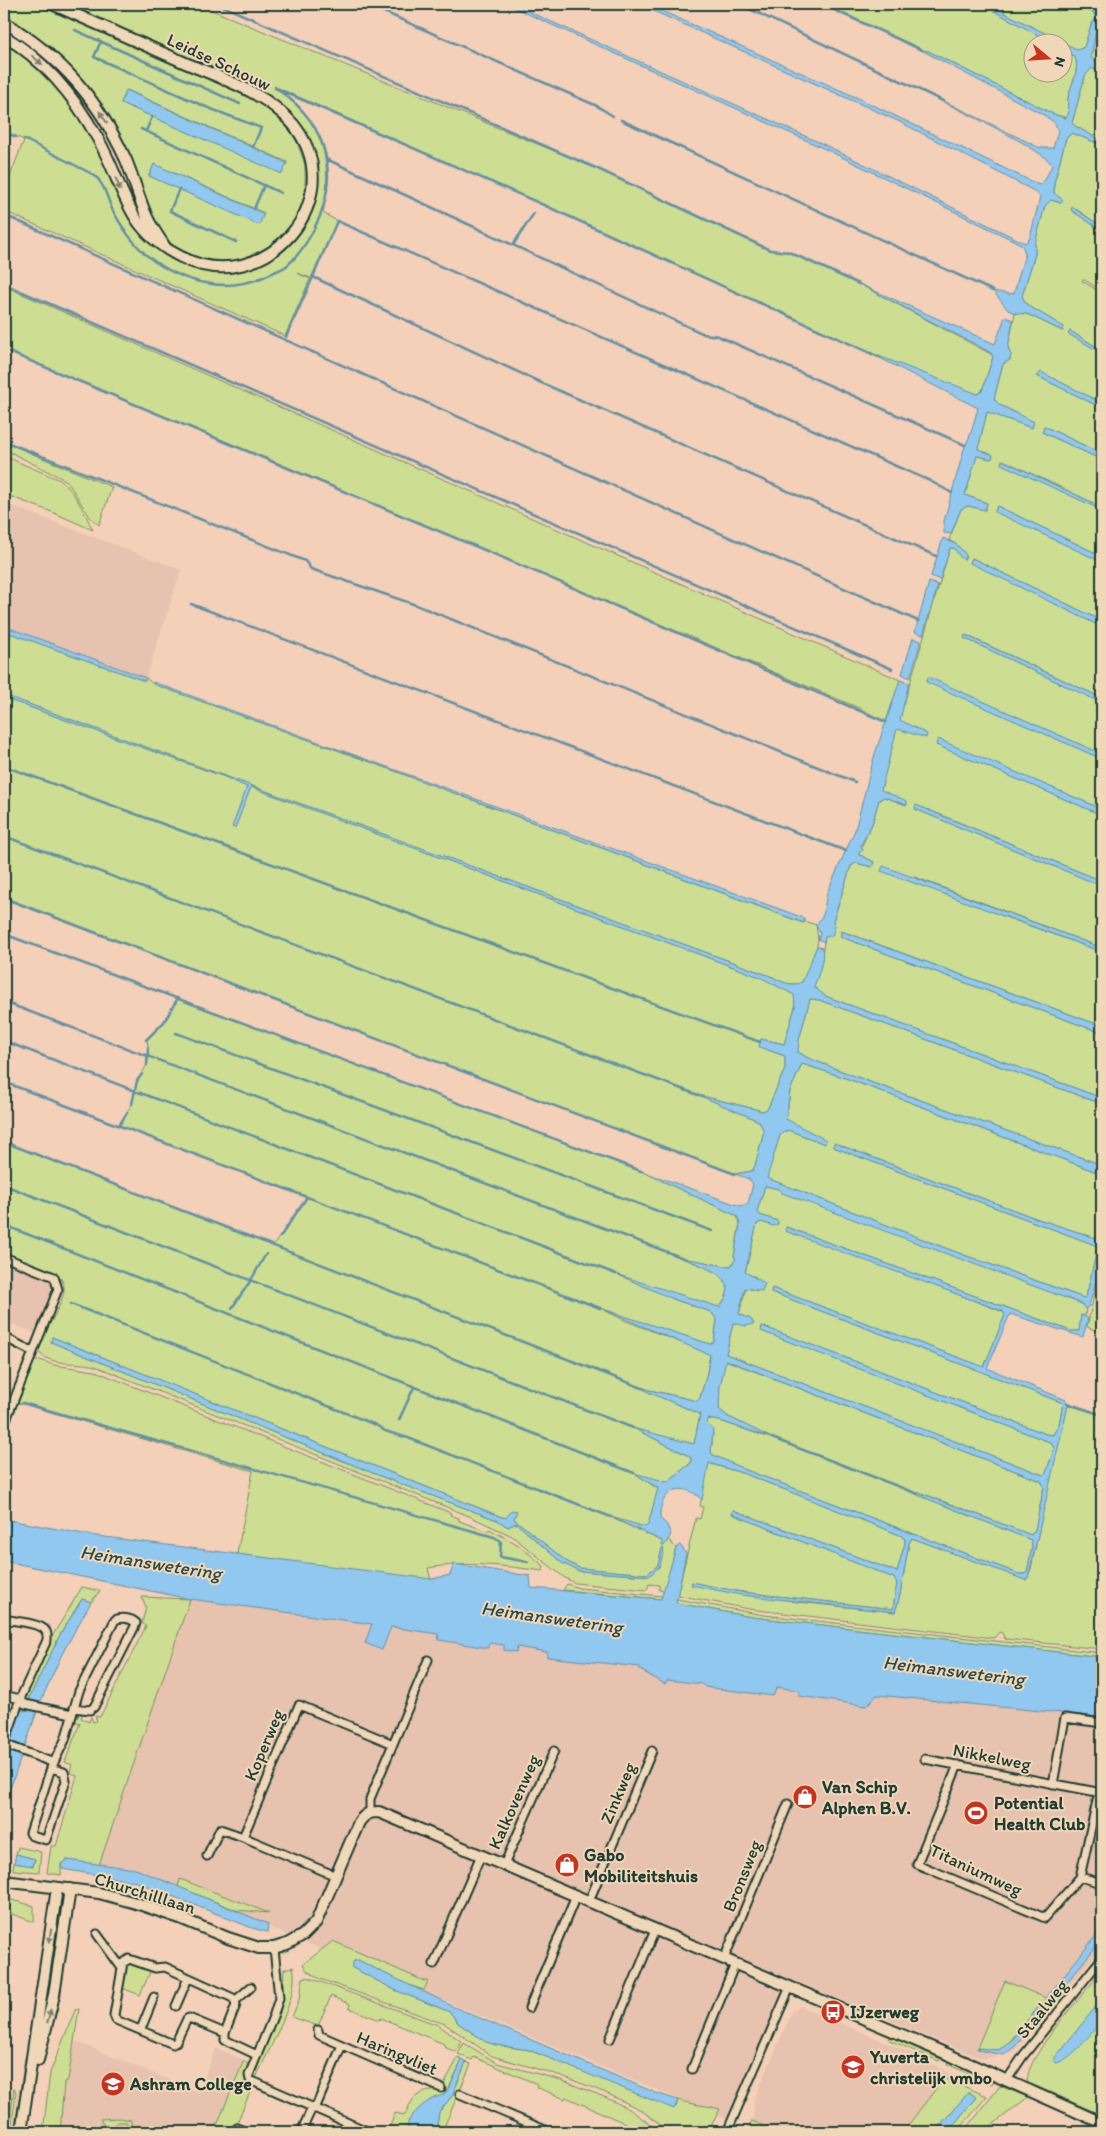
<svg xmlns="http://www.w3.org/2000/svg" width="1106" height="2136" font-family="Itim,sans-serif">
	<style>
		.built { fill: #e7c2ae }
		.green { fill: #cdde92; stroke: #768e63; fill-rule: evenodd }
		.water { fill: #91c8f0; stroke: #6390a5; fill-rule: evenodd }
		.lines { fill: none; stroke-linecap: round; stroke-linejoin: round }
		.stream { stroke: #6390a5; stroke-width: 2.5 }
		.street-casing { stroke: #1f3d34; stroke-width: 11 }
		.secondary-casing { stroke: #1f3d34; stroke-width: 14 }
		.street { stroke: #f0d7b7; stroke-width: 7 }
		.secondary { stroke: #f0d7b7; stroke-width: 10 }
		.oneway { fill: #7d826f }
		.labels { text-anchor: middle; stroke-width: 4; stroke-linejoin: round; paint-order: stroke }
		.street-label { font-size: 18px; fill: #1f3d34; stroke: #f0d7b7 }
		.poi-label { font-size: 18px; font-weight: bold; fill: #1f3d34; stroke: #f0d7b7; text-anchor: start }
		.water-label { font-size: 19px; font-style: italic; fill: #2a4b47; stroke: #f0d7b7 }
	</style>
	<rect width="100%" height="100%" fill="#f3d0b7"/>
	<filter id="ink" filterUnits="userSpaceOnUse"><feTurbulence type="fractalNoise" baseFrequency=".02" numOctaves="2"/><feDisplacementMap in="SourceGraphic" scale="10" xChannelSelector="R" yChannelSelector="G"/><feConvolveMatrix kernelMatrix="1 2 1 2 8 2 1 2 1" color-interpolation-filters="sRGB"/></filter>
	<g filter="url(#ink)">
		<!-- built -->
		<path class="built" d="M4 503 181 570 146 678 4 626Z
			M4 1254 55 1274 62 1283 44 1336 4 1321Z
			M190 1599 373 1624 382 1650 391 1627 439 1634V1640L488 1648 489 1643 504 1645V1650L516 1647 548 1652 547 1657 641 1667 668 1680 702 1684 776 1687 800 1691 799 1696 866 1706 877 1695 1102 1717V1946L1014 2052 983 2059 793 1980 732 2121 318 1948 136 1869 99 1865Z
			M800 2006 925 2059 953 2076 951 2086 914 2132H770L753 2124 754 2100 792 2012Z
			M65 2037 198 2092 216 2048 244 2060 250 2068 246 2079 251 2090 233 2132H43Z"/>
		<!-- green -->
		<path class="green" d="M4 4H41L232 88 265 106 290 131 297 142 305 165V191L303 202 293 224 276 244 252 257 238 261 205 260 175 247 155 226 117 131 90 88 51 47 4 16ZM127 90 287 162 282 173 121 103ZM154 164 264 213 258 224 149 176Z
			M64 4H197L598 169 770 250 789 252 859 284 991 354 993 357 982 391 979 394H974L868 352 607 233 274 86C280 93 291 98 298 105 327 136 331 173 323 213L337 221 311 278 297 273 310 279 285 336 4 211V192L24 140 4 131V43C32 60 61 84 78 112 98 144 116 178 134 211 141 222 146 238 155 247 161 253 170 257 177 261 288 315 376 166 265 94Z
			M824 4H981L1051 42H1034V72H1064V50L1075 57C1082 76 1062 94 1069 112L1067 118 1053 114 928 51 922 50Z
			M987 4H1075L1094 13 1096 18 1091 25 1084 47 1078 50Z
			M1102 16V66L1095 62 1091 57 1097 27Z
			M1091 68 1102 73V141L1075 126 1072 123 1085 75Z
			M1072 133 1102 145V227L1073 207 1071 210 1102 231V291L1083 279 1082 281 1102 293V350L1070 331 1069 334 1102 353V403L1041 373 1037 376 1102 408V454L1044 426 1042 432 1102 460V507L1003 460 1001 463 1102 510V556L997 506 995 511 1102 562V621L972 558 970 562 1102 627V698L966 635 964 638 1102 703V754L928 678 926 681 1102 759V809L938 740 937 745 1102 815V881L929 810 915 809 1102 886V948L915 877 1005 917 1102 952V1026L850 934 841 931V937L1102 1033V1098L825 996 814 987 819 972 825 937 835 926 833 921 851 866 856 863 872 867 874 862 858 854 872 824 879 800 884 797 906 805 881 790 884 771 950 548H954L965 559 966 555 957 545 949 540 961 509 968 506 985 510 987 503 965 495 977 456 991 459 993 456 978 449 987 412 1032 428 1034 422 1000 405 994 399 1002 367 1004 363 1010 360 1008 348 1015 313 1027 314 1062 331 1064 327 1027 305 1022 296 1035 254V243L1045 206 1051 200 1061 203 1054 193V183L1066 138Z
			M4 286 900 680 886 722 859 708 271 460 4 350Z
			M4 442 112 487 99 525 90 517 67 481 4 449Z
			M4 456 60 480C76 492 84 513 93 530L52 512 4 494Z
			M4 631 145 681 146 678 153 684 365 760 803 923 804 921 816 925 818 939 817 946 805 978 799 984H785L773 977 4 695Z
			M4 698 225 777 247 787 233 827H235L251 787 760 977 795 995V1007L784 1044 761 1039 760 1047 785 1056V1069L768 1108 763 1111 702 1096 759 1121 764 1131 755 1166 752 1171 735 1174 4 899Z
			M178 998 641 1171 737 1216 740 1223 734 1256 736 1258 731 1266C716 1266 703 1260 688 1260 708 1269 744 1279 719 1307L714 1306 675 1293 673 1299 711 1312 717 1319 714 1342 710 1344 604 1310 624 1320 710 1354 707 1373 700 1398 697 1401 646 1389 648 1392 700 1414 694 1444 637 1430 687 1455 691 1458V1463L667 1482 636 1474 658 1489 648 1525 645 1527 614 1519 662 1541V1545L664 1546 668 1539 676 1548 664 1591 659 1590V1585L649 1584 647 1590 575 1583 565 1578 512 1536 469 1516 95 1366C76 1361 49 1367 37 1350 43 1335 63 1304 64 1291 65 1282 60 1276 53 1271L4 1252V1142L273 1246 307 1198 119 1125 132 1104 137 1081 147 1065 149 1056 147 1039 164 1022ZM52 1337 499 1516 506 1518 516 1511 514 1519 566 1561 579 1568 647 1574 658 1565 662 1549 660 1565 649 1576 579 1571 562 1563 516 1523 508 1527 497 1520 390 1480 51 1342Z
			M810 999 819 1000 1102 1104V1165L870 1082 808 1058 798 1052 797 1047Z
			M802 1064 840 1076 1102 1174V1232L1099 1239 1038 1219 834 1143 833 1147 1098 1246 1086 1297 1084 1298 953 1251 766 1178 780 1135 788 1130 825 1144 786 1120 790 1091Z
			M765 1186 779 1189 1082 1304 1086 1308 1085 1316 1081 1315 1079 1331H1071L786 1227 1003 1312 1005 1315 984 1367 772 1288 771 1292 1063 1403 1059 1424 1053 1435 1046 1434 762 1326V1331L1052 1443 1054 1449 1046 1473 1043 1475 726 1354 733 1323 744 1316 739 1314 746 1288 758 1291 756 1277 745 1273 757 1224 761 1222 774 1226 778 1221 759 1215 757 1211Z
			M1102 1260V1333L1087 1327Z
			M40 1360 54 1365 95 1371 451 1513 450 1515 459 1518V1521L487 1531 489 1529 517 1544 544 1566 543 1571C505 1566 467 1561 428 1568L431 1581 237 1554 253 1471 16 1402 33 1362Z
			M725 1360 1041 1481 1044 1486 1035 1530 1031 1535 919 1492 918 1495 1031 1540 1032 1547 1027 1572 1025 1574H1019L746 1470 713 1455 711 1452 713 1433 706 1424 708 1419 720 1421 770 1438 727 1416 719 1409V1387Z
			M1068 1405 1102 1415V1649L1005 1639 1002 1633 999 1632 994 1638 749 1609 677 1595 696 1518 700 1519 703 1507 700 1506 708 1463 745 1474 900 1535 905 1539V1543L897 1572 733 1510 732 1514 894 1578 897 1583 893 1609 741 1592 691 1583 797 1602 895 1612 900 1595 909 1543 912 1538 1026 1580 1031 1569 1048 1486Z
			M567 1584 579 1588 662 1596V1599L563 1590Z
			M82 1587 100 1591 91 1602 82 1599 61 1633 29 1698 27 1695 53 1635Z
			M142 1597 190 1599 99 1865 67 1860 61 1864V1875L47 1873 51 1846H56L77 1776 70 1772 72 1765 65 1762 80 1723 75 1721 80 1713H83L81 1718 89 1722 91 1717 93 1722 97 1721 95 1716 100 1717 146 1626 142 1623 146 1607Z
			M677 1599 764 1615 1102 1653V1657L752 1617 676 1603Z
			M18 1847 41 1852 39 1872 13 1870 14 1863 33 1866 35 1859 16 1854Z
			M180 1879 269 1913 236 1910 178 1887Z
			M4 1898 34 1906V1922L4 1911Z
			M333 1941 424 1981H428L424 1990 402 1983 358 1960 354 1961 351 1967 395 1990 450 2012 458 2023 486 2042 496 2045 529 2050 676 2107 678 2100C692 2105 706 2105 720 2109L708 2132H670L641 2110 606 2093 562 2076 492 2056 445 2024 320 1979 307 1971 303 1964Z
			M130 1963 151 1970 140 1995 122 1988 125 1965Z
			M293 1967C301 1994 267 2052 256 2078L255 2072 282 2005 284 1969Z
			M1102 1971V2115L1027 2082C1026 2055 1084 1994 1102 1971Z
			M307 1977 438 2025 461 2041 456 2052 444 2047V2044L381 2018 380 2020 349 2008 350 2004 331 1996 318 2026 292 2017 300 1997 303 1978Z
			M1005 1981 1046 1998 1004 2048 998 2050 977 2048Z
			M79 2009 68 2080 64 2082 60 2132H43L50 2073 75 2010Z
			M891 2036 941 2057 939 2061 889 2040Z
			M464 2043 497 2063 561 2080 607 2098 629 2109 661 2132H639L629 2128V2125L566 2097 565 2099 536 2087 537 2084 474 2057 472 2060 458 2054Z
			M25 2058H30L19 2132H14Z
			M458 2058 462 2060 448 2090 443 2095 432 2099 420 2108 408 2121 412 2130 422 2132H388L395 2113 405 2115C414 2093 419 2092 441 2090Z
			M244 2060 250 2068 246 2079 251 2090 233 2132H214Z
			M949 2060 994 2080 992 2084 947 2064Z
			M466 2062 471 2064 442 2132H433L437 2125 439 2112 452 2096Z
			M944 2078 987 2096 957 2132H948L976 2097 969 2092 934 2132H903Z
			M1000 2086 1028 2097 991 2126 980 2132H964Z
			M14 2088 16 2093 11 2132H8Z
			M120 2118 131 2120V2126H127V2122H117L111 2128 113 2132H108L100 2119Z
			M752 2121 777 2132H747Z"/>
		<!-- water -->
		<path class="water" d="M506 4H512L825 145 1025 243 1030 238 1040 197 1036 192 900 122 638 4H646L858 98 1039 185 1045 180 1052 165C1043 148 944 103 921 91L944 101 1040 148H1053L1058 131 1055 123 1044 115 921 50 928 51 1053 114 1066 118 1069 112C1062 94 1082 76 1075 57L1064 50V42H1051L981 4H987L1078 50 1084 47 1091 25 1096 18 1094 13 1075 4H1102V16L1097 27 1091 57 1095 62 1102 66V73L1092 68 1085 76 1072 123 1075 126 1102 141V145L1072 133 1066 138 1054 183V193L1063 200 1061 203 1051 200 1045 206 1035 243V254L1022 296 1027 305 1064 327 1063 331 1027 314 1015 313 1008 310 993 291 1009 294 1014 293 1025 254 1023 247 1019 243 823 148Z
			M126 90 287 163 282 174 121 103Z
			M154 164 264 214 259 225 149 176Z
			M1072 207 1102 227V231L1071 210Z
			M859 284 995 344 1005 317 1013 320 1008 348 1011 355 1010 360 1004 363 1002 367 994 399 1000 405 1034 422 1032 428 987 412 978 449 993 455 992 459 977 456 965 495 987 503 985 510 968 506 961 509 951 534 944 533V521L964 449 971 433 978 408 868 352 978 394 982 391 993 357 991 353 973 343Z
			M1070 331 1102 350V353L1068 334Z
			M1041 372 1102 403V408L1037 376Z
			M1044 426 1102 454V460L1042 432Z
			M1002 460 1102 507V510L1001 464Z
			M997 506 1102 556V562L995 512Z
			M943 538 957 545 966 555 964 560 960 557 954 548H950L940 580 931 576Z
			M972 558 1102 621V627L970 563Z
			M929 582 938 585 923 635 915 632Z
			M4 626 146 678 145 681 4 631Z
			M965 635 1102 698V703L964 638Z
			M913 638 921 641 910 678 902 674Z
			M928 677 1102 754V759L926 682Z
			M900 680 909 683 900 720 927 734 926 738 897 729 881 790 907 801V805L884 797 879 800 872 824 861 845 863 850 858 854 874 862 872 867 856 863 851 866 833 921 835 926 832 936 825 937 824 942 818 939 820 933 816 925 823 915 827 893 855 830 874 757Z
			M153 682 804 918V923L365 760 153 684Z
			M4 695 773 977C782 982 792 987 802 982L817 946 822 948C825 960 818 975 814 987L825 996 1102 1098V1104L819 1000 810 999 799 1040 798 1052 808 1058 870 1082 1102 1165V1174L840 1076 802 1064 790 1091 786 1119 826 1140 825 1144 788 1130 780 1135 767 1178 953 1251 1084 1298 1086 1297 1098 1246 833 1147 834 1143 1038 1219 1099 1239 1102 1232V1259L1089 1306 1085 1309 1082 1304 782 1193 779 1189 765 1186 757 1211 760 1215 778 1221V1224L774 1226 761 1222 757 1224 745 1272 765 1283 762 1291 745 1288 739 1314 751 1319 754 1324 745 1326 733 1323 726 1354 1043 1475 1046 1473 1054 1449 1052 1443 761 1331 762 1326 1046 1434 1053 1435 1059 1424 1063 1403 771 1292 772 1288 984 1367 1005 1315 1003 1311 785 1231 786 1227 1071 1331H1079L1081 1315 1088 1318 1083 1337 1010 1314 987 1368 1066 1400 1068 1405 1028 1578 1025 1580 912 1538 909 1543 900 1595 895 1612 741 1595 691 1585 692 1582 741 1592 893 1609 897 1583 894 1578 732 1514 733 1510 897 1572 905 1543V1539L900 1535 745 1474 709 1463 702 1500C682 1479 659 1491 660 1518L667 1525 671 1535 664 1546H662V1541L611 1517 645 1527 648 1525 658 1488 634 1473 667 1482 691 1463V1458L687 1455 633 1428 694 1444 700 1414 648 1392 645 1389 697 1401 700 1398 707 1373 710 1355 600 1308 710 1344 714 1342 717 1320 711 1312 673 1299 616 1274 719 1307C745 1279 706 1268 686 1259 701 1260 716 1266 731 1266L736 1258 734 1257 740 1223 737 1216 641 1171 740 1206 748 1204 753 1184 749 1179 735 1174 752 1171 755 1166 764 1131 759 1121 698 1095 763 1111 768 1108 785 1069V1056L759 1047 761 1039 784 1044 795 1007 794 995 760 977 251 787 235 828 232 827 247 787 225 777 4 698ZM726 1360 1041 1481 1044 1487 1035 1530 1031 1535 918 1492V1495L1031 1540 1032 1547 1027 1572 1025 1574H1019L746 1470 713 1455 711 1452 713 1429 707 1424 708 1419 720 1421 772 1438 727 1416 719 1409 720 1387Z
			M938 739 1102 809V815L936 745Z
			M916 805 1102 881V886L915 809Z
			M883 866 1102 948V952L881 871Z
			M841 931 1102 1026V1033L841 937Z
			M52 1337 499 1516 506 1518 512 1510 517 1511 514 1519 566 1561 579 1568 647 1574 658 1565 662 1548 664 1549 660 1566 649 1576 579 1571 562 1563 516 1523 508 1527 497 1520 390 1480 51 1342Z
			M4 1519 89 1535 432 1579 450 1575 454 1564 530 1576 531 1588 661 1599 676 1548 680 1545 686 1553 676 1603 752 1617 1102 1657V1717L877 1695 866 1706 799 1696V1691L777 1687 773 1696 705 1687 702 1684 668 1680 665 1684 640 1670V1667L547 1657V1652L517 1647 516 1652 504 1650V1645L489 1643 488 1648 439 1640 438 1634 391 1627 382 1650 365 1643 372 1624 190 1599 4 1561Z
			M82 1599 91 1602 62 1654 40 1703 4 1806V1768L14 1742 4 1738V1706L26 1711 31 1702 29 1698 61 1633Z
			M16 1854 35 1859 33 1866 14 1863Z
			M67 1860 136 1869 268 1924 267 1932 252 1928 137 1882 62 1869 61 1864Z
			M1102 1928V1939L1015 2046 1004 2055 978 2050 977 2048 998 2050 1010 2043Z
			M358 1960C390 1977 423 1990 454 2007L656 2093 678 2100 674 2109 529 2050 496 2045 486 2042 458 2023 450 2012 395 1990 351 1967 354 1961Z
			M1102 1999V2020C1092 2032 1071 2062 1055 2063L1053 2060Z
			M462 2060 466 2062 452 2096 439 2112 437 2125 434 2132H422L407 2128C407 2117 423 2104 432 2099 437 2096 442 2097 446 2092 453 2083 457 2070 462 2060Z
			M969 2092 976 2097 948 2132H934Z"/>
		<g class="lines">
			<!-- stream -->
			<path class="stream" d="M218 4 598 169 770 250 789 252 859 284
				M366 4 597 106 613 116
				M739 4 943 101
				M821 4 922 50
				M75 30 240 104
				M101 41 94 57 206 107 261 128 253 147
				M275 88 546 206 879 357
				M621 120 993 291
				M141 129 281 193
				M146 131 152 117
				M4 132 16 137
				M24 139 94 175C105 184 107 199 113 211 124 231 140 253 160 265 193 286 232 292 268 275 273 272 280 270 285 267 297 258 306 244 313 231 341 179 329 126 281 92
				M326 159C453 216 578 276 704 334L718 336 965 445
				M179 189 170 211 236 242
				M254 209 264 185
				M4 215 918 621
				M513 245 534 213
				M4 284 892 669
				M286 337 313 277
				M4 350 494 554 886 722
				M4 441 305 561 311 569 416 605 855 782
				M936 556 544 384 313 277 337 221 930 481 952 493
				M191 604 846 851
				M4 766 760 1042
				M4 836 698 1095
				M4 898 735 1174
				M4 934 641 1171
				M4 1002 686 1259
				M176 1033 712 1231
				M146 1040 164 1022 178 998
				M4 1041 616 1274
				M147 1065 148 1048
				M4 1082 600 1308
				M132 1104 137 1081 142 1074
				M119 1125 127 1113
				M4 1142 645 1389
				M4 1185 633 1428
				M4 1225 634 1473
				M280 1237 307 1197
				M71 1304 376 1425 385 1431 408 1438 611 1517
				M232 1308 251 1280 266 1254
				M23 1403 494 1537 501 1541 500 1557 528 1562
				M1067 1403 1102 1415
				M399 1420 414 1387
				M772 1438 918 1494"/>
			<defs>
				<path id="street" d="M4 1257 54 1277 58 1289 4 1425
					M4 1337 33 1352
					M4 1619C13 1621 38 1623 44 1629 48 1632 47 1636 47 1640L20 1699 4 1745
					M4 1695 20 1699 25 1704 72 1714
					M4 1747 9 1746 54 1763
					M925 1759 1102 1793
					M958 1765 917 1864 1045 1918 1080 1877 1102 1883
					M51 1768 64 1772 66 1781 46 1840 32 1836 30 1833 51 1768 65 1740 79 1691 115 1620C121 1617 131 1618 136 1623L135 1626 94 1707 90 1710 74 1708
					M1053 1784 1065 1718 1102 1723
					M370 1812V1799L428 1660
					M207 1856 220 1829 243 1837
					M504 1865 554 1751
					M336 1876 243 1837 299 1705 393 1744
					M1080 1877 1099 1792
					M589 1901 652 1751
					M97 1934 121 1967
					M274 1948 279 1998 274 2014 249 2075 250 2080 369 2132
					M724 1959 788 1804
					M434 1964 481 1855
					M235 2001 251 1987
					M176 2006 188 1978
					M529 2008 576 1896
					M141 2029 154 1997
					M318 2030 319 2035 441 2088
					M225 2033 189 2018 187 2019 176 2042 173 2044 116 2020 114 2015 123 1963 129 1959 155 1968 165 1967 233 1998 236 2005 225 2033V2040L257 2055
					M610 2039 655 1930
					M692 2069 735 1964
					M1007 2080 1023 2056 1102 1958
					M460 2094 550 2132
					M315 2109 342 2045
					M237 2128 247 2132
					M301 2132 312 2108
					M727 2132 790 1987"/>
				<path id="secondary" d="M4 22C61 57 98 99 126 160 134 179 139 199 147 217 152 228 159 237 165 247
					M4 36C46 61 75 97 98 139 126 188 124 229 181 257 265 300 353 198 293 124 265 91 219 78 181 61 138 42 95 23 52 4
					M4 1881 99 1893 136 1903 180 1918 228 1938 259 1948H274L287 1944 303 1935 316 1922 359 1822C365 1814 369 1812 379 1812L947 2054 1102 2123
					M38 2060 54 1995 70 1889
					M21 2132 57 1888"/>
			</defs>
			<!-- street casing -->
			<use href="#street" class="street-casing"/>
			<!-- secondary casing -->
			<use href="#secondary" class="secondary-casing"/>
			<!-- street -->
			<use href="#street" class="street"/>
			<!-- secondary -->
			<use href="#secondary" class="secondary"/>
		</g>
		<!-- one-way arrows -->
		<defs><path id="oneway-solid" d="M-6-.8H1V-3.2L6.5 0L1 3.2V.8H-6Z" transform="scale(1.25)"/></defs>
		<g class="oneway">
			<use href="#oneway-solid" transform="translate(37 60) rotate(40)"/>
			<use href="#oneway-solid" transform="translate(103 117) rotate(-123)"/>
			<use href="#oneway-solid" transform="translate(118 184) rotate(68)"/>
			<use href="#oneway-solid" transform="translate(50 1936) rotate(99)"/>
			<use href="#oneway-solid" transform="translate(49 2016) rotate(-76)"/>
		</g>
	</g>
	<!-- icons -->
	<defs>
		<symbol id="shop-disc" viewBox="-11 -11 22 22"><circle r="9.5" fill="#c8321e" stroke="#f0d7b7"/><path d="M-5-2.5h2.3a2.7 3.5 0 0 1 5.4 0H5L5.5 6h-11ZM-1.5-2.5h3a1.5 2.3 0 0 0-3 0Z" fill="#fff"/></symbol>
		<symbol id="stadium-disc" viewBox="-11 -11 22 22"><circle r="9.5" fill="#c8321e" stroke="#f0d7b7"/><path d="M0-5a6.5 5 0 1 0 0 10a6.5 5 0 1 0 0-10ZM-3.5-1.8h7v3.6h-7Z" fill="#fff"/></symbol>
		<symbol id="bus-disc" viewBox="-11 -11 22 22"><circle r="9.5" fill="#c8321e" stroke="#f0d7b7"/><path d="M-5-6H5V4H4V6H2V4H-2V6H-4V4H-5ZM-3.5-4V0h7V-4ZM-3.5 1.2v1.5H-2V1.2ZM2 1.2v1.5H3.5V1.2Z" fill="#fff"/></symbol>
		<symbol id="school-disc" viewBox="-11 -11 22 22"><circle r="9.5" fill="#c8321e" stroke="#f0d7b7"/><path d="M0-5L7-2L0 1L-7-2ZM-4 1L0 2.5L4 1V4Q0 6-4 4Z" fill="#fff"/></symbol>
	</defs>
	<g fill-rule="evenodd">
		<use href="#shop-disc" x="791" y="1783" width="28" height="28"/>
		<use href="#stadium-disc" x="962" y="1799" width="28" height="28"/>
		<use href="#shop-disc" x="553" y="1851" width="28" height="28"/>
		<use href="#bus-disc" x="819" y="1998" width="28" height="28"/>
		<use href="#school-disc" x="839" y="2053" width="28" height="28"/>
		<use href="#school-disc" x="99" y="2070" width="28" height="28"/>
	</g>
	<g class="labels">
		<!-- street labels -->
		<g class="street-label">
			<text transform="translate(219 62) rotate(25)" y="6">Leidse Schouw</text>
			<text transform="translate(264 1745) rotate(-67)" y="6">Koperweg</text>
			<text transform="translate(992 1757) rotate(11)" y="6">Nikkelweg</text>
			<text transform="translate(618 1793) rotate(-67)" y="6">Zinkweg</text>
			<text transform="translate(514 1802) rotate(-66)" y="6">Kalkovenweg</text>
			<text transform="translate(976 1870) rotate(25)" y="6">Titaniumweg</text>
			<text transform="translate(742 1876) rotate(-68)" y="6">Bronsweg</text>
			<text transform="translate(145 1893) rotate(17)" y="6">Churchilllaan</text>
			<text transform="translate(1042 2009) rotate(-51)" y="6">Staalweg</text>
			<text transform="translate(397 2053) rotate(23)" y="6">Haringvliet</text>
		</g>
		<!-- poi labels -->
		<g class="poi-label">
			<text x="822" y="1793">Van Schip<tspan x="822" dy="21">Alphen B.V.</tspan></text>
			<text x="994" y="1809">Potential<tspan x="994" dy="21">Health Club</tspan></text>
			<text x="584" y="1861">Gabo<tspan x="584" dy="21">Mobiliteitshuis</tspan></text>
			<text x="850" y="2018">IJzerweg</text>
			<text x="870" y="2063">Yuverta<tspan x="870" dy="21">christelijk vmbo</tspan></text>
			<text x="130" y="2090">Ashram College</text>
		</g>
		<!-- water labels -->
		<g class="water-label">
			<text transform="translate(151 1562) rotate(9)" y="7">Heimanswetering</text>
			<text transform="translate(552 1617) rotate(8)" y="7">Heimanswetering</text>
			<text transform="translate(954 1670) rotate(7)" y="7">Heimanswetering</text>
		</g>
	</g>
	<!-- margin -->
	<rect width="1106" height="2136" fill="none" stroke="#f0d7b7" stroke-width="20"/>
	<rect x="10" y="10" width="1086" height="2116" fill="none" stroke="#1f3d34" stroke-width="2" filter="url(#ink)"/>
	<!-- north arrow -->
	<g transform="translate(1048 58) rotate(108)"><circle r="24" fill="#f0d7b7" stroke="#9c9983"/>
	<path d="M0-4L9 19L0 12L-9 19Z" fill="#c8321e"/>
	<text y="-8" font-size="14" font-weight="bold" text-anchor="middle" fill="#1f3d34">N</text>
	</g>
</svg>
